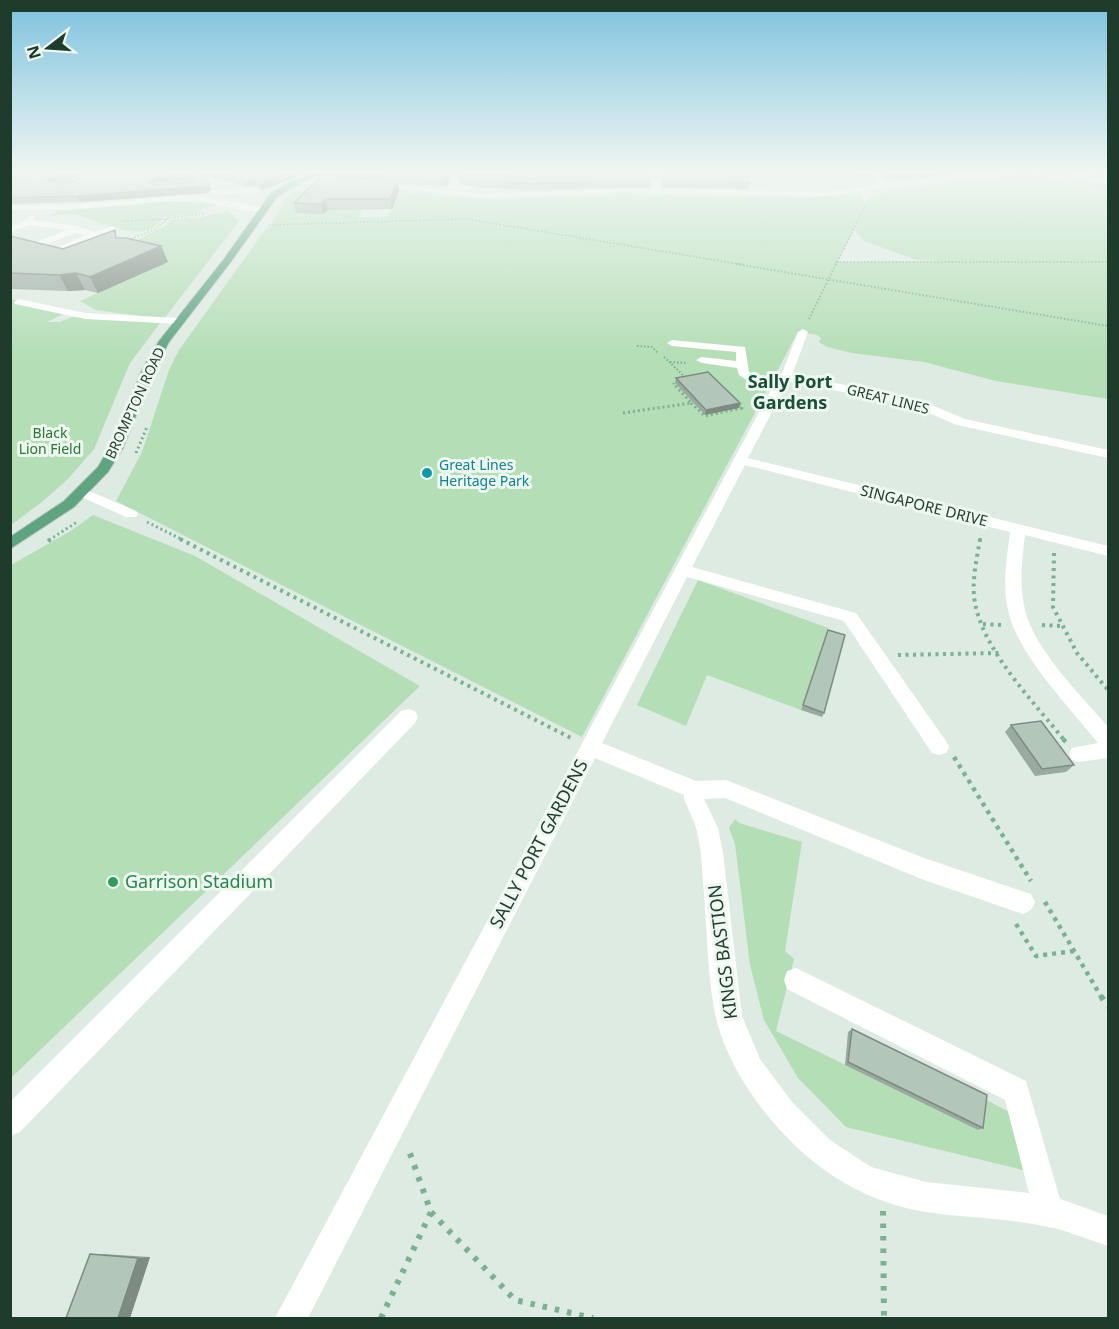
<svg xmlns="http://www.w3.org/2000/svg" width="1119" height="1329" font-family="'Noto Sans',sans-serif">
	<style>
		.built { fill: #ccdbd0 }
		.green { fill: #b4deb5; fill-rule: evenodd }
		.lines { fill: none; stroke-linecap: round; stroke-linejoin: round }
		.major-casing { stroke: #c0c8c4; stroke-width: 2 }
		.path-far5 { stroke: #7bb193; stroke-width: 1.5; stroke-dasharray: 1.5 2; stroke-linecap: butt }
		.path-far4 { stroke: #7bb193; stroke-width: 2; stroke-dasharray: 1.5 2; stroke-linecap: butt }
		.path-far3 { stroke: #7bb193; stroke-width: 3; stroke-dasharray: 2 3; stroke-linecap: butt }
		.path-far2 { stroke: #7bb193; stroke-width: 4; stroke-dasharray: 3 4.5; stroke-linecap: butt }
		.path-far1 { stroke: #7bb193; stroke-width: 4.5; stroke-dasharray: 4 5; stroke-linecap: butt }
		.path { stroke: #7bb193; stroke-width: 6; stroke-dasharray: 4.5 8; stroke-linecap: butt }
		.minor { fill: #fff; fill-rule: evenodd }
		.major { fill: #5ea481; fill-rule: evenodd }
		.wall { fill: #9aaaa0; fill-rule: evenodd }
		.shaded-wall { fill: #7d8b82 }
		.building { fill: #b3c6ba; stroke: #7d8b82; stroke-width: 1.5; fill-rule: evenodd }
		.culture-dot { fill: #0f9aa8; stroke: #eef7f0; stroke-width: 2 }
		.leisure-dot { fill: #2e9e5b; stroke: #eef7f0; stroke-width: 2 }
		.labels { text-anchor: middle; stroke-width: 6; stroke-linejoin: round; paint-order: stroke }
		.far-street-label { font-size: 14px; fill: #1e3c2c; stroke: #eef7f0 }
		.far-park-label { font-size: 14px; fill: #257631; stroke: #eef7f0 }
		.far-culture-label { font-size: 14px; fill: #0d838f; stroke: #eef7f0; text-anchor: start }
		.street-label { font-size: 15px; fill: #1e3c2c; stroke: #eef7f0 }
		.far-district-label { font-size: 18px; font-weight: bold; fill: #184f35; stroke: #eef7f0 }
		.near-street-label { font-size: 18px; fill: #1e3c2c; stroke: #eef7f0 }
		.near-leisure-label { font-size: 18px; fill: #27864d; stroke: #eef7f0; text-anchor: start }
	</style>
	<rect width="100%" height="100%" fill="#deebe2"/>
	<!-- built -->
	<path class="built" d="M1047 171H1108V195L1045 173Z"/>
	<!-- green -->
	<path class="green" d="M854 171 860 181 729 177 669 172Z
		M1025 173 1046 175 1108 197V399L996 381 924 362 852 353 827 347 819 342 821 338 817 335 798 332 582 737 116 501 142 452 169 370 179 350 265 230 270 228 284 201 293 192 369 193 359 217H388L399 193 497 200 624 195 798 198 860 195 866 204 868 198 895 191ZM858 223 855 231 864 241 916 260 946 261 837 262Z
		M175 201 214 205 202 209 197 214 163 217C147 248 102 221 77 215 69 213 58 215 49 216L58 211Z
		M228 211 239 221 164 319 96 310 80 301 166 262 127 245 165 226 172 219 202 217Z
		M11 299 68 312 47 322H59L75 316 160 323 130 363 94 449 68 479 42 502 11 525Z
		M93 515 195 556 420 686 11 1078V565L69 532Z
		M698 580 828 628 801 710 707 675 686 726 637 705Z
		M735 819 739 823 802 842 785 951 794 959 776 1031 977 1129 981 1097 1009 1112 1035 1173 846 1127 798 1078 764 1020 750 965 735 844 729 828Z"/>
	<g class="lines">
		<defs>
			<path id="major" d="M320 171H331L295 186 277 197 230 263 169 342 155 368 123 448 108 472 74 507 10 549V537L64 501 98 467 109 448 143 368 159 341 224 259 271 193 289 182Z"/>
		</defs>
		<!-- major casing -->
		<use href="#major" class="major-casing"/>
		<!-- path-far5 -->
		<path class="path-far5" d="M1042 171 1063 179
			M124 221 167 219
			M269 225 467 219 745 265
			M128 240 156 229 168 218 204 214
			M836 262H1108
			M836 265 867 202"/>
		<!-- path-far4 -->
		<path class="path-far4" d="M736 264 1108 326
			M809 319 836 264
			M637 346 652 347 658 353
			M664 357 687 379
			M670 362 687 363
			M673 383 675 385"/>
		<!-- path-far3 -->
		<path class="path-far3" d="M691 403 705 416 742 408 737 402
			M623 413 691 403 674 384
			M136 453 147 427
			M147 522 183 540
			M49 540 77 522
			M980 540 981 535"/>
		<!-- path-far2 -->
		<path class="path-far2" d="M180 539 573 739
			M980 539C977 559 971 582 975 603 984 652 1034 702 1064 740
			M48 541 51 539
			M1054 553 1053 607 1077 653 1108 690
			M983 624 1002 625
			M1042 625 1062 626
			M898 655 999 653"/>
		<!-- path-far1 -->
		<path class="path-far1" d="M1063 739 1066 742
			M954 757 1031 881
			M1045 902 1102 998
			M1016 924 1036 956 1074 951"/>
		<!-- path -->
		<path class="path" d="M1101 996 1108 1007
			M883 1211 884 1318
			M431 1212 515 1300 593 1318
			M381 1318 431 1212 408 1148"/>
		<!-- minor -->
		<path class="minor" d="M652 171H660V189L825 192 880 185 870 171H877L883 181 889 184 991 171H1015L825 196 618 192 487 198 373 185 377 183 487 194 652 188Z
			M1084 171H1099L1085 175 1095 179 1108 177V181L1094 183 1073 175Z
			M453 175H483L487 177 483 179H459L457 185 475 187C469 191 454 191 448 187Z
			M300 179 337 182 341 184 337 186 297 183Z
			M254 188 258 190 257 192 213 195 209 193 213 191Z
			M182 196 205 197 269 208C253 218 219 202 201 201 169 199 136 204 104 207 73 209 42 209 10 210V206L80 204Z
			M29 216H35L34 220 77 226 94 232 113 226 117 229 61 252 57 249 58 247 86 235 75 233 40 247H34V243L66 230 30 225 10 232V227L26 220Z
			M19 299 85 313 179 318 184 321 179 324 85 319 15 304 14 302Z
			M803 329 808 332 792 375 883 392 927 403 965 419 1108 450V458L957 425 919 409 883 400 788 381 748 458 1108 546V556L1025 535C1022 560 1019 585 1025 610 1035 651 1081 695 1108 727V758L1079 762 1072 760 1069 754 1072 748 1098 743C1070 708 1017 654 1008 610 1002 584 1007 557 1010 532L745 465 692 567 856 613 946 741 949 747 946 753 939 755 932 753 844 621 687 577 602 743 696 781 726 780 924 858 1031 894 1035 902 1031 910 1023 914 924 880 725 798 704 799 718 828 723 853 742 1016 760 1059 792 1102 830 1140 871 1167 926 1182 1029 1193 1005 1100 787 989 784 980 787 971 796 968 1026 1081 1060 1199 1108 1216V1246C1087 1239 1066 1230 1044 1226 1005 1218 965 1218 926 1212 859 1201 805 1164 764 1111 741 1082 721 1046 714 1009 707 968 707 924 703 882 702 865 701 846 696 828 693 818 688 809 684 799V795L595 758 308 1318H275L772 388 748 381 739 375 737 368 702 363 696 360 702 357 736 361V352L672 346 667 343 672 340 745 347 749 372 756 377 776 382 783 371 798 332Z
			M82 488 136 511 138 514 136 517H126L77 495 75 492Z
			M408 709 415 711 418 717 415 723 20 1132 10 1136V1102L401 711Z"/>
		<!-- major -->
		<use href="#major" class="major"/>
	</g>
	<!-- wall -->
	<path class="wall" d="M10 171H37L31 175H10Z
		M92 171H313L262 190 257 186H246L202 176 209 183 211 190 207 193 80 202 10 204V177L71 180 55 183 61 184 74 181ZM193 180 191 182 154 185 157 183Z
		M651 171 650 187 531 190 477 187 460 183 459 177 510 175 512 174 510 173H456L451 175 447 186 398 183 399 191 392 209 328 210 323 214 296 213 294 203 321 177 319 172 320 171Z
		M662 171H746L750 183 749 189 662 187Z
		M849 171H873L871 177 857 176 855 172Z
		M879 171H957V173L891 180 883 177Z
		M10 236 63 249 118 238 161 246 168 262 98 293 85 290 68 291 10 289Z
		M676 378 740 403 739 408 705 415 675 383Z
		M828 630 824 713 822 717 801 710Z
		M1011 725 1074 765 1066 772 1035 776 1005 732Z
		M852 1029 983 1128 978 1130 845 1065 848 1032Z
		M90 1254H103L150 1257 130 1318Z"/>
	<!-- shaded-wall -->
	<path class="shaded-wall" d="M30 171H37L31 175Z
		M73 171H85L71 180 51 184 46 181 48 178Z
		M295 171H313L262 190 260 184Z
		M450 171H456V173L451 175 447 186H445L444 180Z
		M920 171H957V173L891 180 892 174Z
		M194 174 196 180 157 183 151 188 149 182 155 177Z
		M244 180H255L257 186H246Z
		M398 181 399 191 392 209 390 199Z
		M209 183 211 190 207 193 80 202 77 196Z
		M326 199 328 210 323 214 321 204Z
		M161 246 168 262 98 293 90 277Z
		M76 273 85 290 68 291 59 275Z
		M740 403 739 408 705 415 706 410Z
		M150 1257 130 1318H118L138 1258Z"/>
	<!-- building -->
	<path class="building" d="M42 171H73L68 174 48 178 46 181 61 184 74 181 92 171H198L209 183 205 186 77 196 10 198V177H34ZM194 174 196 176 191 182 155 185 149 182 155 177Z
		M206 171H295L260 184 255 180H244Z
		M450 171 447 180H444L319 172Z
		M514 171H651L650 181 530 184 477 181 459 177 460 175H510Z
		M663 171H746L750 183 663 181Z
		M886 171H920L892 174Z
		M321 176 398 181 390 199H326L321 204 294 203Z
		M115 230 116 238H126L161 246 90 277 76 273 59 275 10 273V236L63 249Z
		M708 372 740 403 706 410 676 378Z
		M828 630 845 635 824 713 803 705Z
		M1041 721 1074 765 1042 769 1011 725Z
		M852 1029 987 1095 983 1128 848 1062Z
		M90 1254 138 1258 118 1318H66Z"/>
	<!-- sky -->
	<linearGradient id="sky" x2="0" y2="1"><stop stop-color="#7ec2de"/><stop offset="0.48" stop-color="#f0f6f2"/><stop offset="1" stop-color="#f0f6f2" stop-opacity="0"/></linearGradient>
	<rect width="1119" height="358" fill="url(#sky)"/>
	<!-- markers -->
	<circle class="culture-dot" cx="427" cy="473" r="6"/>
	<circle class="leisure-dot" cx="113" cy="882" r="6"/>
	<g class="labels">
		<!-- far-street labels -->
		<g class="far-street-label">
			<text transform="translate(888 399) rotate(14)" y="5">GREAT LINES</text>
			<text transform="translate(135 403) rotate(-65)" y="5">BROMPTON ROAD</text>
		</g>
		<!-- far-park labels -->
		<g class="far-park-label">
			<text x="50" y="438">Black<tspan x="50" dy="16">Lion Field</tspan></text>
		</g>
		<!-- far-culture labels -->
		<g class="far-culture-label">
			<text x="439" y="470">Great Lines<tspan x="439" dy="16">Heritage Park</tspan></text>
		</g>
		<!-- street labels -->
		<g class="street-label">
			<text transform="translate(924 506) rotate(14)" y="5">SINGAPORE DRIVE</text>
		</g>
		<!-- far-district labels -->
		<g class="far-district-label">
			<text x="790" y="388">Sally Port<tspan x="790" dy="21">Gardens</tspan></text>
		</g>
		<!-- near-street labels -->
		<g class="near-street-label">
			<text transform="translate(539 844) rotate(-62)" y="6">SALLY PORT GARDENS</text>
			<text transform="translate(723 952) rotate(-97)" y="6">KINGS BASTION</text>
		</g>
		<!-- near-leisure labels -->
		<g class="near-leisure-label">
			<text x="125" y="888">Garrison Stadium</text>
		</g>
	</g>
	<!-- border -->
	<rect width="1119" height="1329" fill="none" stroke="#1e3c2c" stroke-width="24"/>
	<!-- north arrow -->
	<g transform="translate(48 48) rotate(253)" stroke="#eef7f0" stroke-width="4.5" paint-order="stroke">
	<path d="M0-4.5L10 22L0 15L-10 22Z" fill="#1e3c2c"/>
	<text y="-9" font-size="16" font-weight="bold" text-anchor="middle" fill="#1e3c2c">N</text>
	</g>
</svg>
